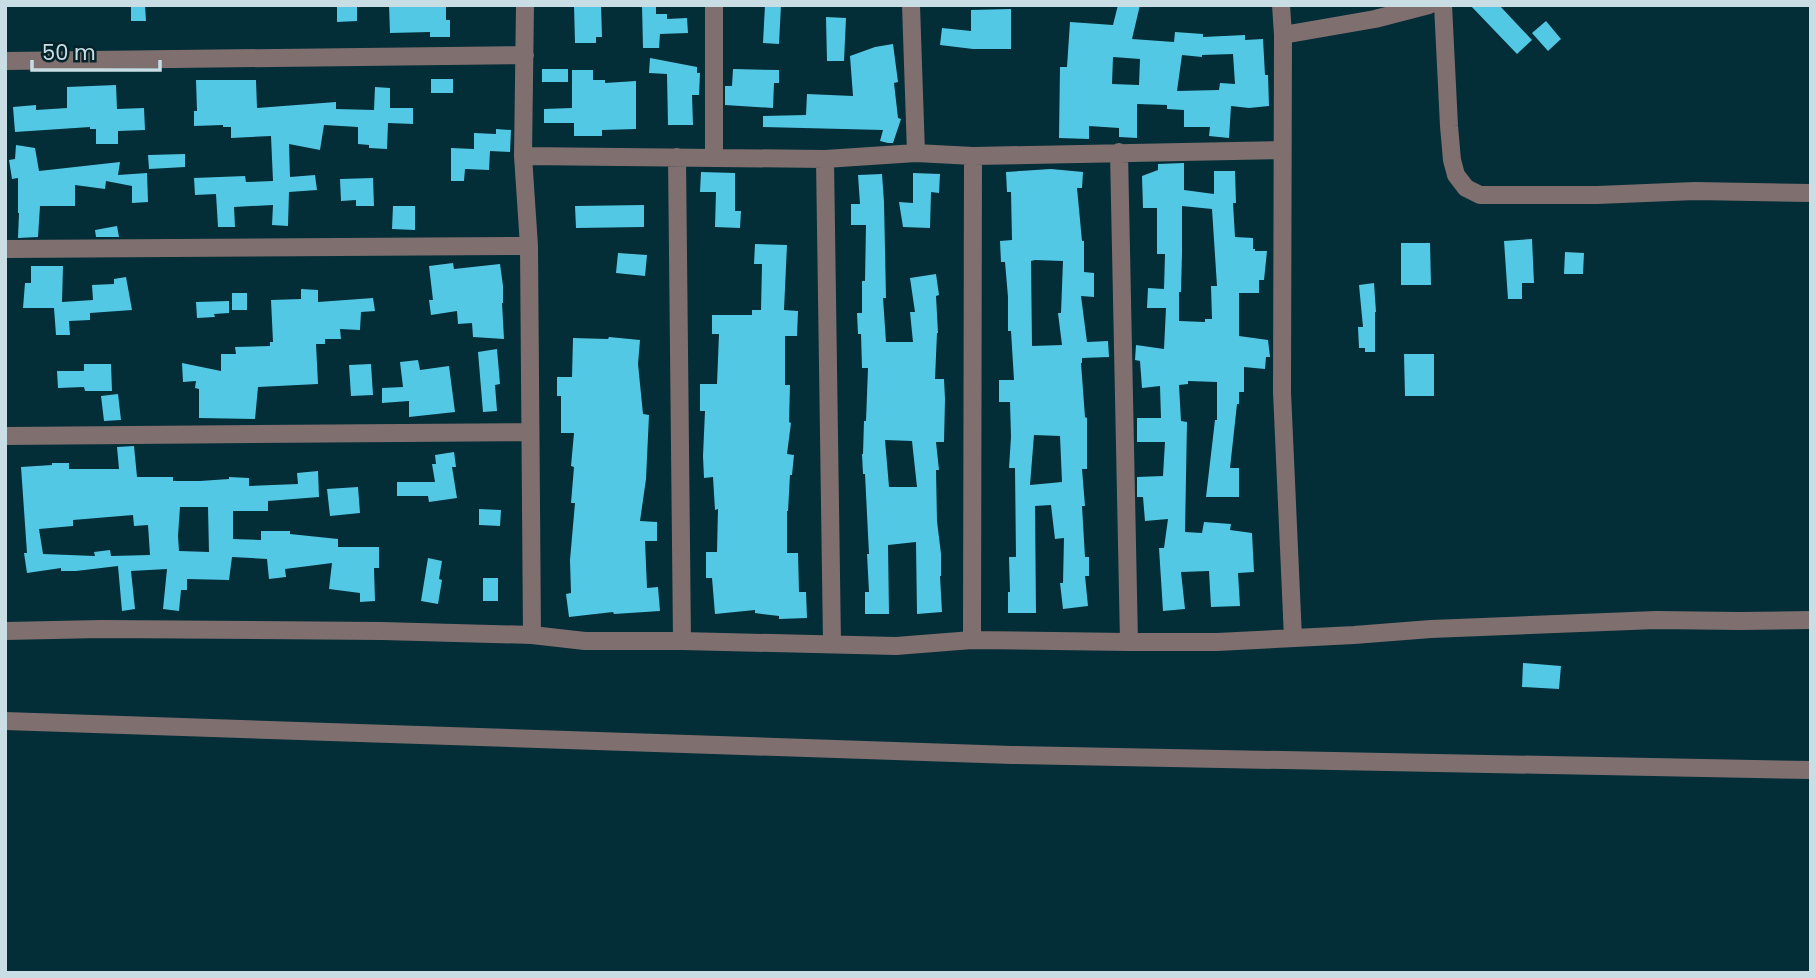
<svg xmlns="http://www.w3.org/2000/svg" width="1816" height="978" font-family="Poppins,sans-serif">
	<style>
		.building { fill: #53c8e5; fill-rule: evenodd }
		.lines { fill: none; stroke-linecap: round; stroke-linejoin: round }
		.minor { stroke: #7f6f6e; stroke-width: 18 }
	</style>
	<rect width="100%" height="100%" fill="#032d37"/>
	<!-- building -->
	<path class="building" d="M131 5H145L146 21H131Z
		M337 5H357V21L337 22Z
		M389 5H446V20H450V37H430V32L390 33Z
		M574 5H601L602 37H596V43H575Z
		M642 5H656V14H667V19L687 18 688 33 660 34 659 48H643Z
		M765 5H781L779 44 763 43Z
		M1118 5H1140L1132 39 1174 42 1175 32 1203 34V37L1245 35V40L1263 39 1265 75H1268L1269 106 1249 108 1231 106 1229 138 1209 136 1210 127H1184V110L1167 109V105L1137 104V138L1119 137V128L1089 126V139L1059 138 1060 67H1067L1070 22 1113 25ZM1233 54 1235 84 1220 83 1219 90 1177 91 1182 55 1202 57V55ZM1113 57 1140 59 1139 85 1112 84Z
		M1470 5H1499L1532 40 1517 54Z
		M1011 9V49H973L940 45 942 28 971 31V10Z
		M826 17 846 18 844 61H827Z
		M1546 21 1561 39 1548 51 1532 33Z
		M893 44 898 82 894 83 898 118 901 119 893 143H888L880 141 883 130 763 127V116L806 115 807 94 853 96 850 56 875 47Z
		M650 58 697 67V73H700L699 95H692L693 125H668L667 74 649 73Z
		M542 69H568V82H542Z
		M733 69 779 70V83H774L773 108 725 105V86H732Z
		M572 70H593V80H605V83L636 81V129L602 130V136H574V123H544V109L572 108Z
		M431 79H453V93H431Z
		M196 80H256L257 108 336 102V109L374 110 375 87 390 88V108H413V124L388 123 387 149 369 148V145L358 144V127L324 125 320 150 289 144 290 177 315 175 317 190 289 192 288 226 272 225 273 205 234 207 235 227H218L216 194 195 195 194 178 245 176 246 182 273 181 271 136 231 138V127H223V125L194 126V111H197Z
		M116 85 117 109 144 108 145 130 118 131V144H96V129H90V127L15 132 13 107 36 105V110L67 108V87Z
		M496 129 511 130 510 152 490 151 489 170 465 169 464 181H451V148L474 149V133L496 134Z
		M16 145 35 148 39 171 120 162 118 175 147 173 148 202 132 203V186L106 181 105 189 75 185V206H40L38 237 18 238 19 213H18V178L12 179 9 160 15 159Z
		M185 154V167L149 169 148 155Z
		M1184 163V190L1214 194V171H1235L1236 203H1233L1235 237 1253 238V249H1255V251H1267L1264 280H1259V293H1239V336L1268 340 1270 357H1266L1265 369 1244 367V392H1239V404H1237L1230 468H1239V497H1206L1215 420H1217V382L1188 381V384L1179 385 1181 421 1187 422 1185 532 1202 533 1204 522 1231 524 1230 530 1252 533 1254 572 1238 573 1240 606 1211 607 1209 571 1181 572 1185 609 1163 611 1159 548H1164L1168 519 1145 521 1143 497H1137V477L1163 476 1165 442H1137V418H1161L1160 386 1142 388 1140 361 1135 360 1136 345 1164 349 1166 308H1147L1148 288 1164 289 1165 254H1157V208H1143L1142 176 1158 170V164ZM1182 206 1212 209 1217 286H1211L1212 319H1205V322L1179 321V292H1181L1182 253Z
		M1051 169 1083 172 1082 188H1077L1082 241H1084V272L1094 273V297L1081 296 1087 342 1108 341 1109 357 1082 358V363H1081L1085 417 1087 418V469H1082L1085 506H1082L1085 557H1089V576H1085L1088 606 1063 609 1060 583H1063L1064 538 1055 539 1051 505 1035 506 1036 613H1008V592H1010L1009 557H1016L1015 468H1009L1011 437 1010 402H999V380H1014L1011 331H1008V297L1005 262H1001L1000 241 1012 240 1011 192H1007L1006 172ZM1035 260 1063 261 1061 313H1058L1062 345 1032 346 1031 261ZM1034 435 1060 436 1062 482 1030 485Z
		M701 172 735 173V211H741L740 228 715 227 716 192H700Z
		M913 173 940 174 939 193 931 192 930 228 903 227 899 202 913 203Z
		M882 174 884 202 886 298H883L886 342H913L910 312H915L910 278 936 274 939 295 936 296 938 333H937L935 379H944L945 399 944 442H936L939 470H936L937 521 941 554V576H940L942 612 917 614 916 542 888 545 889 614H865V592H869L867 554H869L865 474H863L862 454H863L864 421H866L868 368H862L861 334H858L857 313H862V281H865L866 225H851V204H860L858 175ZM885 440 912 441 917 487H889Z
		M373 178 374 206H356V200L341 201 340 179Z
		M644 205V227L576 228 575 206Z
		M393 206H415V230L392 229Z
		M117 226 119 237H96L95 230Z
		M1532 239 1534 283H1522V299H1508L1504 241Z
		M1401 243H1430L1431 285H1401Z
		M755 244 787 245 784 310 798 311 797 336H785V385H790L789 422 791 423 787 454 794 455 792 475H790L788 511H787V553H798L799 592H806L807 618 779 619V616L755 613V610L715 614 712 578H706V552H717L718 509 715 510 713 477 704 478 703 456 705 411H700V384H717L719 334H712V315H752V310H761L762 264H754Z
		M1565 252 1584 253 1583 274H1564Z
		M618 253 647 255 645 276 616 273Z
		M453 263 454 269 500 264 503 286V303H502L504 339 473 337 472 323 458 324 457 311 431 315 429 300H433L429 266Z
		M31 266H63L62 302 93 300 92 285 114 284V279L126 277 132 310 90 313V320L69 321 70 335H56L54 308H23L25 283H31Z
		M1374 283 1376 312H1375V352H1365V348H1359L1358 327H1363L1359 285Z
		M301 289 318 290V302L373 298 375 311 361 312 360 330 340 329 341 339H325V344H316L318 384 258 387 255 419 199 418V389L195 388 196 381 183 382 182 363 221 371V354H236L235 347 270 346V342H273L271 300 301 299Z
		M232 293H247V310H232Z
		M229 301V313L214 314 215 317 197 318 196 302Z
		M609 337 640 340 638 364 643 414 649 415 646 479 640 521 657 522V541H645L647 588 658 587 660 611 614 614 613 612 569 617 566 594 571 593 570 560 575 503H571L574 467 571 466 574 433H561V396H557V377H572L573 338 608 339Z
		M497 349 500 384 495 385 497 411 483 412 478 352Z
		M1404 354H1434V396H1405Z
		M418 360 420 370 449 366 455 412 409 417V401L382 403V388L403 387 400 362Z
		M84 364H111L112 391H85L84 387 58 388 57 371H84Z
		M371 364 373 395 351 396 349 365Z
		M118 394 121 420 104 421 101 396Z
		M134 446 137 477H173V481H200L229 479V477L249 478V486L298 484 297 473 318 471 319 497 268 501V511H233V539L261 540V531H290V534L338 539V547H379V568H374L375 601 360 602V593L329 589 332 563 285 569 286 577 269 579 267 559 232 557 229 580 187 579V590H181L179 611 163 609 167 569 131 571 135 609 122 611 118 566 76 571H61V568L27 573 24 553H27L21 467 52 465V463H69V469H119L117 447ZM180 507H208L209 552 179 551 178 536ZM133 515 134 526 148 525 150 555 111 556 110 550 94 552 95 556 43 554 39 529 73 526V520Z
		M454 452 456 467H452L457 498 429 502 428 496H397V482H435L432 464H436L435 455Z
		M358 487 360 513 330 516 327 489Z
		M479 509 501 510 500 526 479 525Z
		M428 558 442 561 439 579 442 580 438 604 421 601Z
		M483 578H498V601H483Z
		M1523 663 1561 666 1559 689 1522 687Z"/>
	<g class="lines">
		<!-- minor -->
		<path class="minor" d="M525 5 523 156 529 246 532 635
			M911 5 916 153
			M1281 5 1283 35 1282 392 1293 638
			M1443 5 1449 126 1452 160 1456 175 1466 188 1480 195H1597L1695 191 1811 193
			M1283 35 1375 19 1429 5
			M5 61 525 55
			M1119 152 1129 642
			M523 156 825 159 916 153 973 156 1282 150
			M677 157 682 641
			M714 158V5
			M825 159 832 643
			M5 249 529 246
			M5 436 530 432
			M5 631 101 629 382 631 532 635 585 641H682L896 646 972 640 1129 642H1217L1354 635 1431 629 1656 620 1740 621 1811 620
			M972 640 973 156
			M5 721 1012 755 1811 770"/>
	</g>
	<!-- border -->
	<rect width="1816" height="978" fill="none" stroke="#c9dee4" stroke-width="14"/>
	<!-- scale -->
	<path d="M32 60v10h128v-10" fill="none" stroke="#c9dee4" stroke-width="3.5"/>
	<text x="42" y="60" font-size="21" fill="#c9dee4" stroke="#04232a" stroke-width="5" paint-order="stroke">50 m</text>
</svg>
